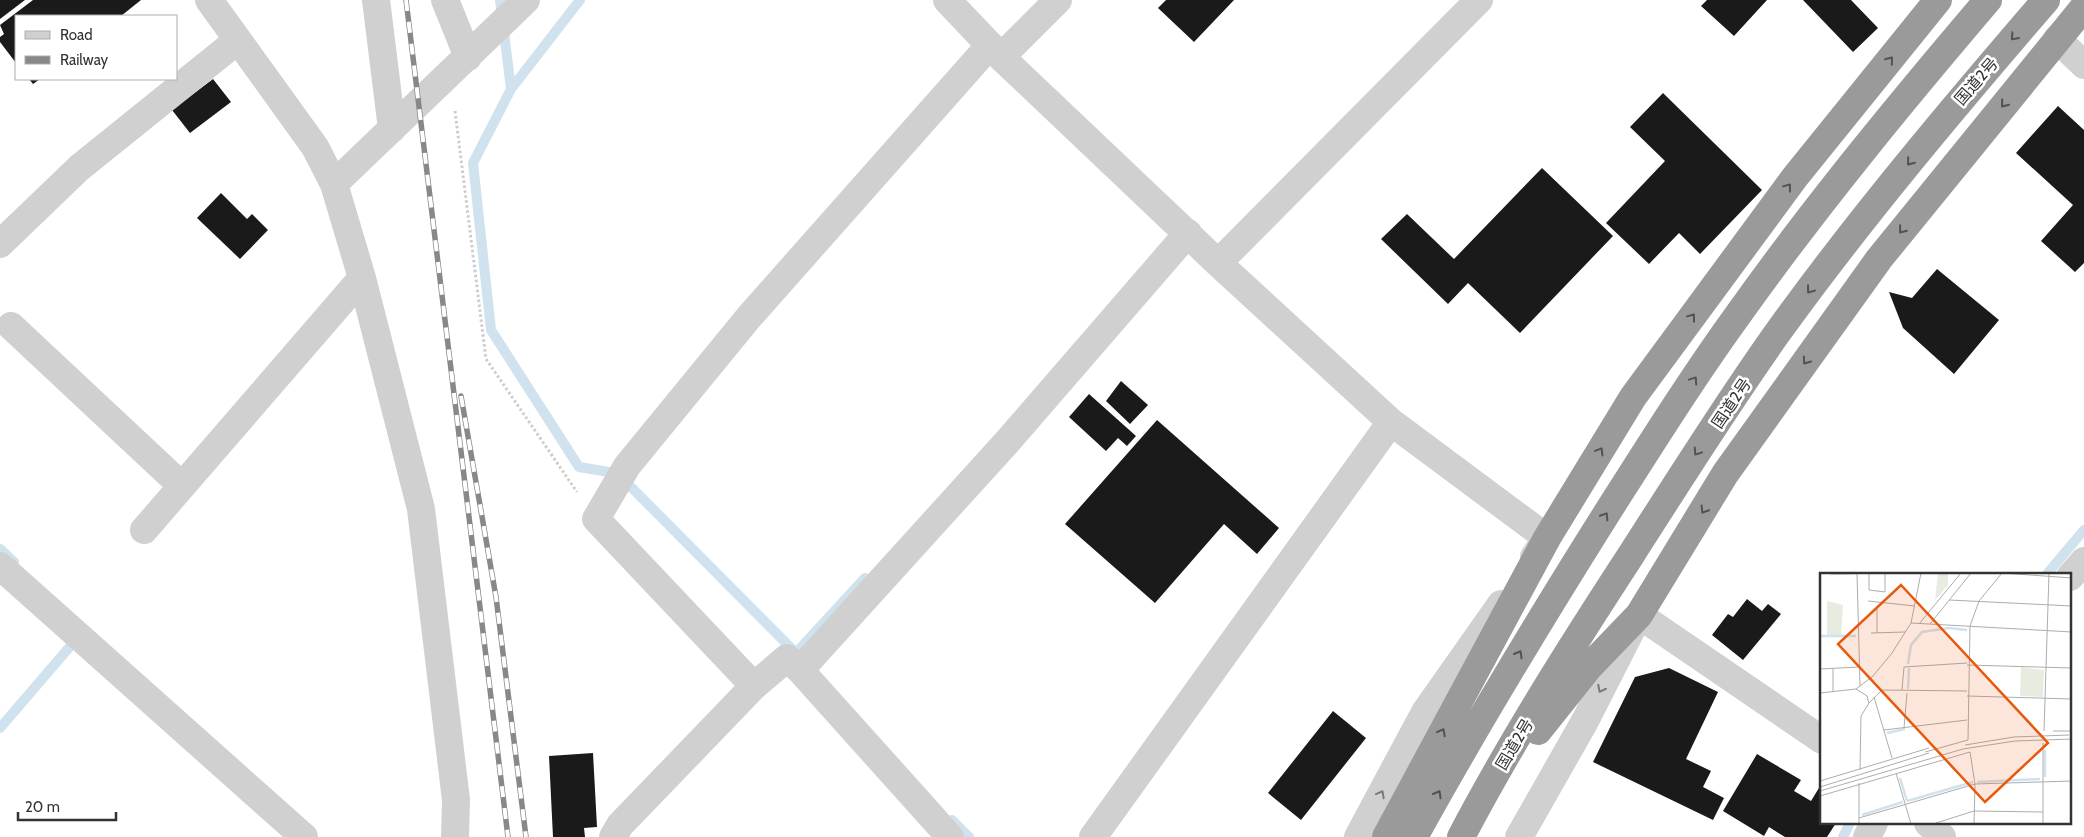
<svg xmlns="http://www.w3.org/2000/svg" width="2084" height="837" font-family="Cabin,'Noto Sans JP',sans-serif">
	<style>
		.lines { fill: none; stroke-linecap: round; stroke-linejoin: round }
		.stream { stroke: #cfe2ee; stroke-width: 10 }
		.building { fill: #1a1a1a }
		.path { stroke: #cdcdcd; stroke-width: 3; stroke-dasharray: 2.5 2.5; stroke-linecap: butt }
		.street { stroke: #d0d0d0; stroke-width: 28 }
		.highway { stroke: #9a9a9a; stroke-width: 28 }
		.rail-casing { stroke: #888; stroke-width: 5.5 }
		.rail { stroke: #fff; stroke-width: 4; stroke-dasharray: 11; stroke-linecap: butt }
		.oneway { stroke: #525252 }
		.oneway2 { stroke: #7a7a7a }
		.labels { text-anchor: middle; stroke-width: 5; stroke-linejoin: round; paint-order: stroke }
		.street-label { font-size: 16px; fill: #333; stroke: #fff }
		.inset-river { fill: none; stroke: #cfe2ee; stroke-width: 2.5 }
		.inset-road { fill: none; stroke: #adadad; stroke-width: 1 }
		.view { fill: #e8590c; fill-opacity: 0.15; stroke: #e8590c; stroke-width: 2.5 }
		.inset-edge { fill: none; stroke: #333; stroke-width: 2.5 }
	</style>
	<rect width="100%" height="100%" fill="#fff"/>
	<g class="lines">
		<!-- stream -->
		<path class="stream" d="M500 0 511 89
			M580 0 511 89 473 163 491 330 579 467 609 472 632 488 796 653 865 578
			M0 549 14 562
			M2047 574 2084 530
			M0 728 79 636
			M952 820 969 837
			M1843 837 1850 823"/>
	</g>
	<!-- building -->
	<path class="building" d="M0 0H25L0 19Z
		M33 0H141L121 16H16V63L0 42V37L4 34 0 25Z
		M1166 0H1234L1194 42 1158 8Z
		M1707 0H1767L1734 36 1701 6Z
		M1803 0H1851L1878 28 1853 52Z
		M29 79H40L33 84Z
		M213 79 231 102 190 133 172 110Z
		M1663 93 1762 190 1700 254 1679 233 1649 264 1606 223 1665 161 1630 127Z
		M2058 106 2084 130V263L2075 272 2041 241 2073 205 2016 153Z
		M1542 168 1613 236 1520 333 1468 283 1448 304 1381 239 1407 214 1454 259Z
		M221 193 247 219 252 214 268 230 240 259 197 218Z
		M1937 269 1999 320 1954 374 1903 328 1889 292 1912 298Z
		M1121 381 1148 405 1130 424 1106 401Z
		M1089 394 1136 436 1127 446 1118 438 1106 451 1069 417Z
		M1157 420 1279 528 1257 554 1224 524 1155 603 1065 524Z
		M1747 599 1762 611 1768 604 1781 614 1743 660 1712 635 1728 614 1733 617Z
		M1669 668 1718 692 1686 759 1711 771 1703 787 1724 798 1713 820 1593 762 1635 677Z
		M1333 711 1366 738 1301 820 1268 793Z
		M593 753 597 827 584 828 585 837H553L549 756Z
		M1757 754 1801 780 1794 791 1811 801 1822 783V823H1836L1827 837H1785L1769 827 1764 836 1723 811Z"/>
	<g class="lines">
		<!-- path -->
		<path class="path" d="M455 111 486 359 577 492"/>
		<!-- street -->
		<path class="street" d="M209 0 315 147 334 184 362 278 421 509 456 800 455 837
			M376 0 392 129
			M445 0 468 57
			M947 0 1001 57 1218 263 1391 422 1547 538 1534 557
			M2057 39 2084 65
			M1001 57 1058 0
			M334 184 526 0
			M0 244 79 168 238 40
			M1218 263 1479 0
			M11 326 182 486
			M144 530 362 278
			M0 566 304 837
			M2070 577 2084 561
			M800 670 950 837
			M754 686 596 519 627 466 749 317 990 45
			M1928 823 1942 837
			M613 837 620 825 754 686 787 658 800 670 1007 442 1188 233
			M1093 837 1391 422
			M1358 837 1425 712 1501 604
			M1519 837 1585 721 1639 615 1822 740
			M1867 837 1874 823"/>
		<!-- highway -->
		<path class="highway" d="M1538 731 1589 667 1639 615 1725 474 1879 259 2084 7
			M1386 837 1547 538 1633 397 1795 177 1938 0
			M1414 837C1474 728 1539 621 1605 516 1649 447 1692 378 1740 312 1817 204 1902 101 1988 0
			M1461 837C1512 740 1571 647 1631 555 1679 480 1726 405 1778 332 1861 217 1953 108 2046 0"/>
		<defs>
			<path id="rail" d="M406 0 508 837
				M461 396 496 597 526 837"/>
		</defs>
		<!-- rail casing -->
		<use href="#rail" class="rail-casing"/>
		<!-- rail -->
		<use href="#rail" class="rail"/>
	</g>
	<!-- one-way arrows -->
	<defs><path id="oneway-chevron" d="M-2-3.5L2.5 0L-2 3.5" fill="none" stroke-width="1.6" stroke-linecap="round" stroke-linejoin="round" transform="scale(1.25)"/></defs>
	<g class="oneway">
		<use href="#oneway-chevron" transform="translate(2014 37) rotate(131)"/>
		<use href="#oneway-chevron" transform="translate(1890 60) rotate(-51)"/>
		<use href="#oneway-chevron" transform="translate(2004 104) rotate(129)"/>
		<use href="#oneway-chevron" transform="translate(1910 162) rotate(129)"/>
		<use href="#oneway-chevron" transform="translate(1788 187) rotate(-53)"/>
		<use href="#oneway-chevron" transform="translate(1902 230) rotate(129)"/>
		<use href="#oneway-chevron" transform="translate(1810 290) rotate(127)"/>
		<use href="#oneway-chevron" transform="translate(1692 317) rotate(-53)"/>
		<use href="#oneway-chevron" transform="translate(1806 361) rotate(125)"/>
		<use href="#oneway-chevron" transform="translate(1694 380) rotate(-56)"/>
		<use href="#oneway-chevron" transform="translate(1600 451) rotate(-59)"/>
		<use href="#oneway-chevron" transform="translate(1697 452) rotate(124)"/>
		<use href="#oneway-chevron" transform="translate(1704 510) rotate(122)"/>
		<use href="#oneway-chevron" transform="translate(1605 516) rotate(-58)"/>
		<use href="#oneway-chevron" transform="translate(1519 654) rotate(-60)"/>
		<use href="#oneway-chevron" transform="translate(1442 732) rotate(-62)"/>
		<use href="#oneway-chevron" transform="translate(1438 794) rotate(-60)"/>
	</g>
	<g class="oneway2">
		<use href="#oneway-chevron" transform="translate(1601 689) rotate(117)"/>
		<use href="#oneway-chevron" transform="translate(1381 794) rotate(-62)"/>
	</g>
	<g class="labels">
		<!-- street labels -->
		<g class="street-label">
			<text transform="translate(1976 81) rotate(-49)" y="6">国道2号</text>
			<text transform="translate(1731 403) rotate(-56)" y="6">国道2号</text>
			<text transform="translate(1514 744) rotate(-59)" y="6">国道2号</text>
		</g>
	</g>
	<!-- overview -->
	<g transform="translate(1820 573)">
		<rect width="251" height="251" fill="#fff"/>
		<path d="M118 0H128V12L115 27ZM7 28 23 32 21 63 7 62ZM201 94 224 97 223 124 200 123Z" fill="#e6ecdf"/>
		<path class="inset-river" d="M11 1 35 0M0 63H36M88 91 91 72 102 59 129 55 147 57M88 116 89 95M67 160 85 156M225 204V177M80 205 87 228M157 209 220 206M87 228 153 209M42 242 83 229"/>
		<path class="inset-road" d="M37 0 40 113M182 0 252 5M49 1V17L65 19V0M129 27 252 33M48 28 95 33M91 50 252 59M99 51 141 0M110 51 151 0M51 60 85 59M57 60V36M147 92 252 95M13 95V119M0 96 39 94M36 116 53 103 72 80 91 50 101 0M82 117 84 94 147 90M0 120 36 116 47 123 49 130 41 143 40 197M147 123 252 126M54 124 72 185M49 130 62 117 147 118M84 155 87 120M64 157 147 147M224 158 229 0M233 158H252M148 167 150 53 159 28 182 0M145 172 194 164 249 162M105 179 148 167M76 200 91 251M0 208 109 175M39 210V251M0 214 109 180M0 218 143 176 195 168 252 166M0 223 150 179 155 211 154 251M39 245 155 211 252 208M113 251 154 238 223 239M223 251V170"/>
		<path class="view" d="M81 12 228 170 165 229 18 71Z"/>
		<rect width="251" height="251" class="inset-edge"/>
	</g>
	<!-- legend -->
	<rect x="15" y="15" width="162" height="65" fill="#ffffff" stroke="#adadad"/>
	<rect x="25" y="31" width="25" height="8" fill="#d0d0d0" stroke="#adadad"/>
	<text x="60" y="40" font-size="15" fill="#333333">Road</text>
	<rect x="25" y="56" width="25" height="8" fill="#888888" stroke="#adadad"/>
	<text x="60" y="65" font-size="15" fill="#333333">Railway</text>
	<!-- scale -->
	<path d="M18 812v8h98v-8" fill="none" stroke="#333333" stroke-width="2.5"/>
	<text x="25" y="812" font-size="15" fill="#333333" stroke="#ffffff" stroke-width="4" paint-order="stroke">20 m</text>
</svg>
